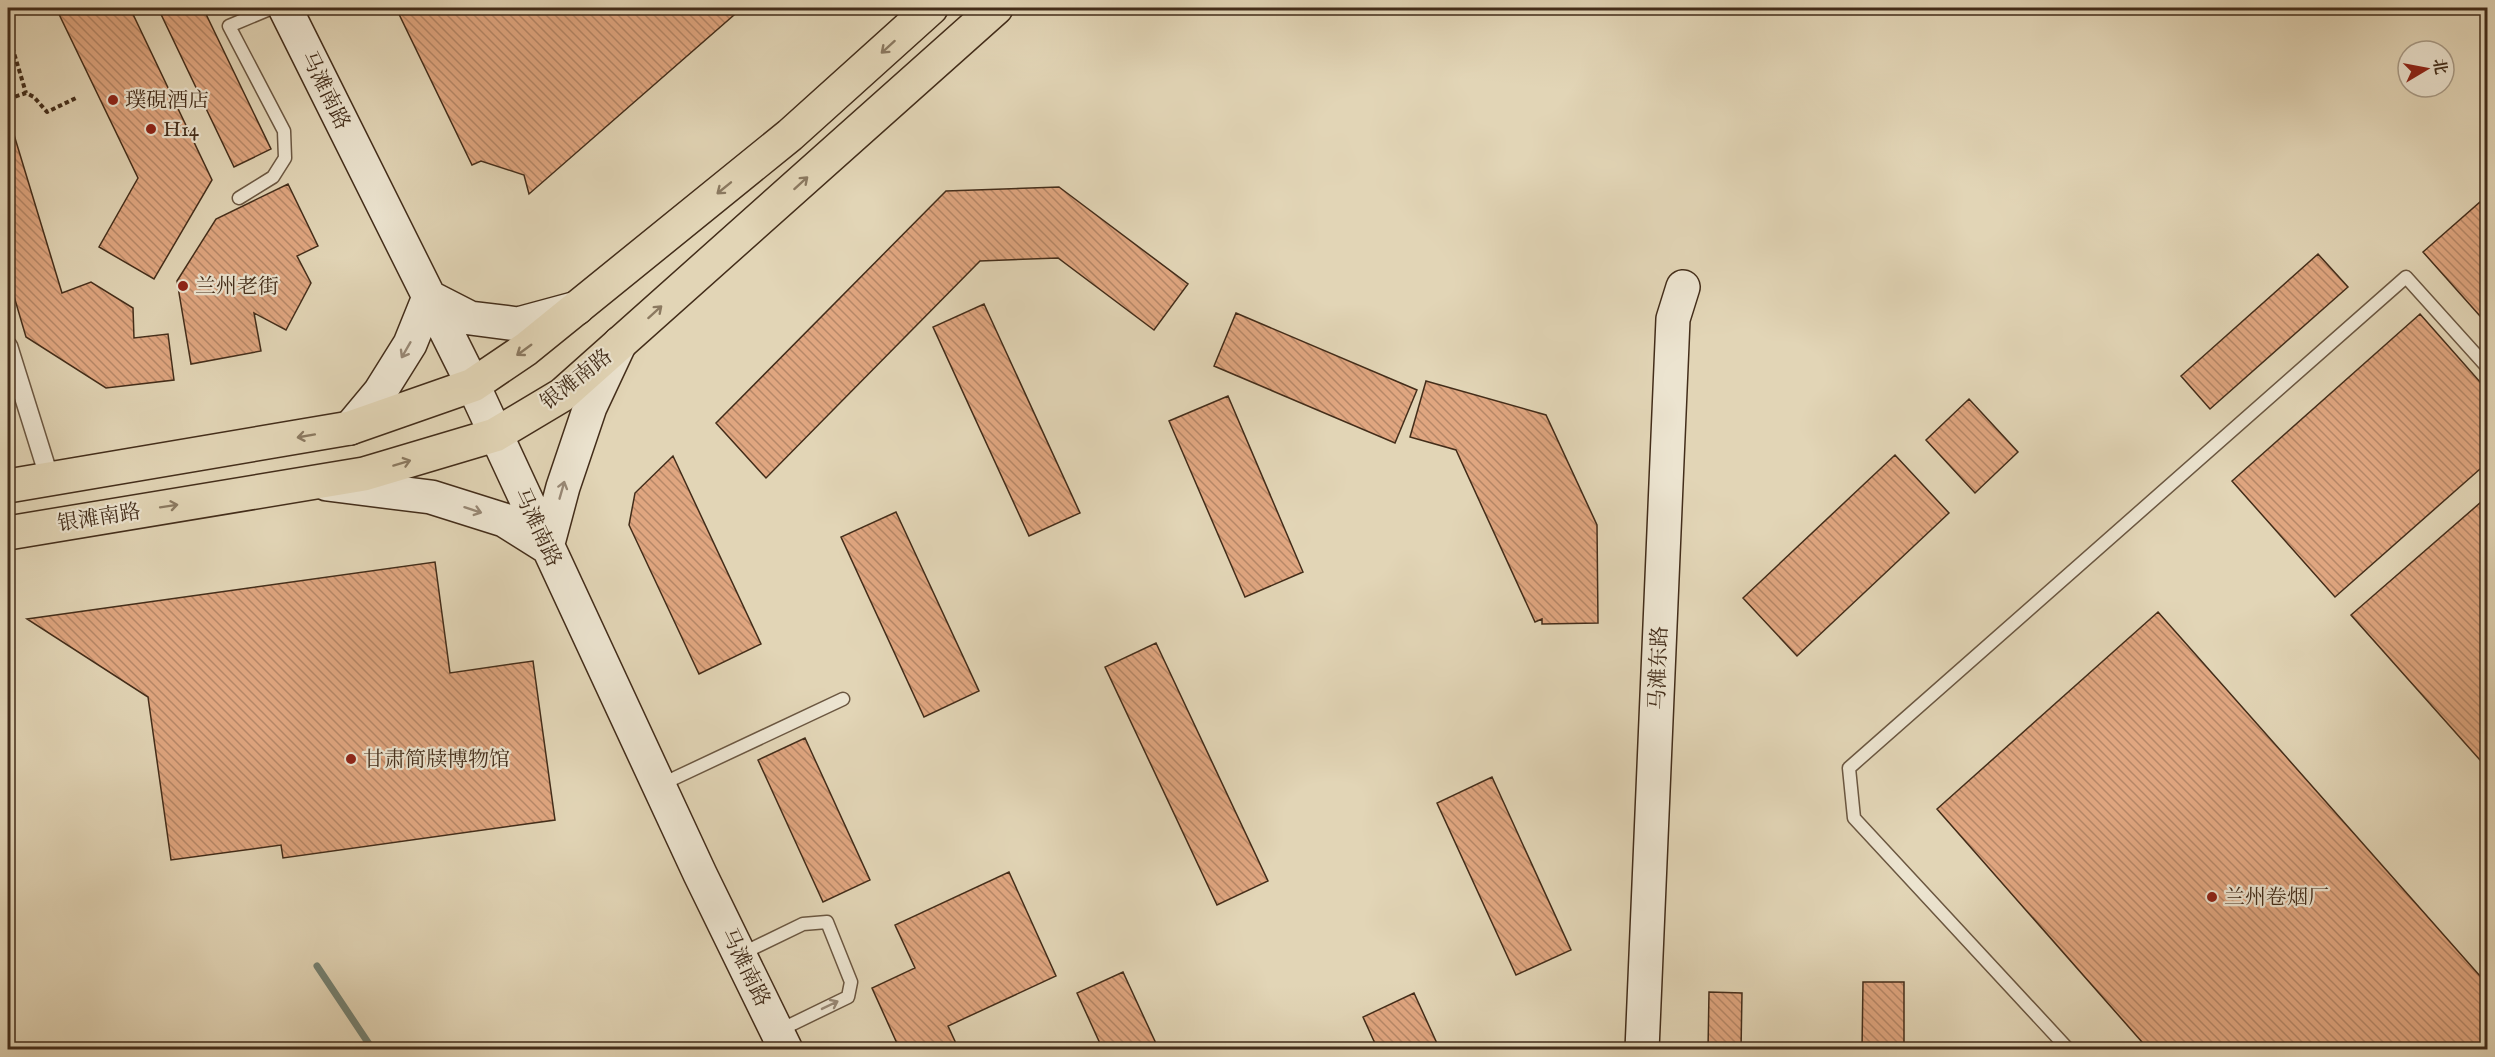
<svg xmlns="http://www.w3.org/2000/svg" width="2495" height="1057" font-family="'IM FELL English','Noto Serif SC',serif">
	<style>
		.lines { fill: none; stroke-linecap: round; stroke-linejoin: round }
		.stream { stroke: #748172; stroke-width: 7 }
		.building { fill: url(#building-back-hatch); stroke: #432d1a; stroke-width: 1.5 }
		.service-casing { stroke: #6b5741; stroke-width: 15 }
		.pedestrian-casing { stroke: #6b5741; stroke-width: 21 }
		.secondary-casing { stroke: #432d1a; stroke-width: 36 }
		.primary-casing { stroke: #432d1a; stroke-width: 36 }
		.path { stroke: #432d1a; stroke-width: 4; stroke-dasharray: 4.5 3; stroke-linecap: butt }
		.service { stroke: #ece4d0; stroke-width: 12 }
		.pedestrian { stroke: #ece4d0; stroke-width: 18 }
		.secondary { stroke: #ece4d0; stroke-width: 33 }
		.primary { stroke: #e2d5b6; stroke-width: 33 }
		.oneway { stroke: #8b7960 }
		.oneway2 { stroke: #988875 }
		.poi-dot { fill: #8f2418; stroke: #ece4d0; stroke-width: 2 }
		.labels { text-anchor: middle; stroke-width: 4.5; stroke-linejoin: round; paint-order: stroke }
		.street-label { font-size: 21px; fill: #432d1a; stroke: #ece4d0 }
		.poi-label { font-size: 21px; fill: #432d1a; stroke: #ece4d0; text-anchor: start }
	</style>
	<defs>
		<pattern id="building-back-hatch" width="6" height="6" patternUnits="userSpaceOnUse" patternTransform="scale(1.5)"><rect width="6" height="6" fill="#e0a680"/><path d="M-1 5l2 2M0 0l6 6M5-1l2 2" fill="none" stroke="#b78868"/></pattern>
	</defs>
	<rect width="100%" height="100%" fill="#e2d5b6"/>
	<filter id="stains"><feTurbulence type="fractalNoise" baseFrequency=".00333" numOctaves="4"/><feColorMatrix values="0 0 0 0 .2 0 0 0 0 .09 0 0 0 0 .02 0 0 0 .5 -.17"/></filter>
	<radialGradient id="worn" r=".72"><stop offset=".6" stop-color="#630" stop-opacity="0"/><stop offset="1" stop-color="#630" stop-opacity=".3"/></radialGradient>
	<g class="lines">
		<!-- stream -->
		<path class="stream" d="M317 966 373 1050"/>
	</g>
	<!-- building -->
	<path class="building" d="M56 8H130L212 180 154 279 99 247 138 178Z
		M158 8H203L271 149 234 167Z
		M396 8H742L529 194 524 175 481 161 472 165Z
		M8 115 62 293 91 282 133 308 134 338 168 334 174 380 106 388 26 337 8 276Z
		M288 184 318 246 297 256 311 283 286 330 254 313 261 351 191 364 177 281 216 219Z
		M1059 187 1188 284 1154 330 1058 258 980 261 766 478 716 423 946 191Z
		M2488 195V325L2423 252Z
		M2318 254 2348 287 2210 409 2181 376Z
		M984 304 1080 513 1029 536 933 327Z
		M1236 313 1417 390 1395 443 1214 366Z
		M2420 314 2488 391V462L2335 597 2232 481Z
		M1426 381 1546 415 1597 525 1598 623 1542 624V619L1535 622 1456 450 1410 437Z
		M1228 396 1303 572 1245 597 1169 421Z
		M1969 399 2018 452 1975 493 1926 440Z
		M1895 455 1949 513 1797 656 1743 598Z
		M673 456 761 644 699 674 629 525 635 493Z
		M2488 496V769L2351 615Z
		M896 512 979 691 924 717 841 537Z
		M435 562 450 673 533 661 555 820 283 858 281 845 171 860 148 697 27 619Z
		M2158 612 2488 985V1050H2149L1937 809Z
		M1156 643 1268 881 1217 905 1105 667Z
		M805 738 870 880 823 902 758 760Z
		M1492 777 1571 950 1516 975 1437 803Z
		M1009 872 1056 976 948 1026 959 1050H900L872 988 915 968 895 925Z
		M1123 972 1159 1050H1103L1077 993Z
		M1863 982H1904V1050H1862Z
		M1709 992 1742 993 1741 1050H1708Z
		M1414 993 1440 1050H1378L1363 1017Z"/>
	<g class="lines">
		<defs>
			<path id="service" d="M239 198 273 177 285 158 284 131 229 26 272 8
				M660 785 843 699
				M741 954 803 924 827 922 851 982 848 997 778 1031
				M2069 1050 1854 818 1849 768 2406 277 2488 368"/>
			<path id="pedestrian" d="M8 346 50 480"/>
			<path id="secondary" d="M285 8 473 385 700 874 786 1050
				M350 428 380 392 410 344 429 297 470 318 518 324 577 308
				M327 484 431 497 504 520 547 547 563 487 590 407 620 343
				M1642 1050 1673 319 1683 287"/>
			<path id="primary" d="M8 486 350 428 473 385 526 349 790 135 931 8
				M8 533 364 474 495 435 562 395 996 8"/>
		</defs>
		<!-- service casing -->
		<use href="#service" class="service-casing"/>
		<!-- pedestrian casing -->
		<use href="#pedestrian" class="pedestrian-casing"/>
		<!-- secondary casing -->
		<use href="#secondary" class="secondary-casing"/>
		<!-- primary casing -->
		<use href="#primary" class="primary-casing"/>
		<!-- path -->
		<path class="path" d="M8 33 26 93
			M8 99 26 93 34 97 47 112 78 97"/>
		<!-- service -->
		<use href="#service" class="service"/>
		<!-- pedestrian -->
		<use href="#pedestrian" class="pedestrian"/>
		<!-- secondary -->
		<use href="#secondary" class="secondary"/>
		<!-- primary -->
		<use href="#primary" class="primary"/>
	</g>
	<!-- one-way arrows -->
	<defs><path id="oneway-shaft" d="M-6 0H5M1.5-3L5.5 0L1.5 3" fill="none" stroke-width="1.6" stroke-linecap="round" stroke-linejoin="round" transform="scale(1.5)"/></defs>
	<g class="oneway">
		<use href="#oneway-shaft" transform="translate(888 47) rotate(138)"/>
		<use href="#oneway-shaft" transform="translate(801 183) rotate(-42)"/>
		<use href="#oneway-shaft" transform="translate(724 188) rotate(141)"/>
		<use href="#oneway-shaft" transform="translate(655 312) rotate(-42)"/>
		<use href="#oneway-shaft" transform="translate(524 350) rotate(144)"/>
		<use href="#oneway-shaft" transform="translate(306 436) rotate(170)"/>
		<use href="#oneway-shaft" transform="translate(402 463) rotate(-17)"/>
		<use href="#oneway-shaft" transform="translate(169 506) rotate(-9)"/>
	</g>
	<g class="oneway2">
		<use href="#oneway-shaft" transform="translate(406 350) rotate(120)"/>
		<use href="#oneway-shaft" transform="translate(562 490) rotate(-74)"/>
		<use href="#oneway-shaft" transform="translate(473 510) rotate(18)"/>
		<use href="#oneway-shaft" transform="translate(830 1005) rotate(-26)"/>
	</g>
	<!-- markers -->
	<g class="poi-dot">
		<circle cx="113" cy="100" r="6"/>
		<circle cx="151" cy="129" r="6"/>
		<circle cx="183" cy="286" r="6"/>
		<circle cx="351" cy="759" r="6"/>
		<circle cx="2212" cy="897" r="6"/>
	</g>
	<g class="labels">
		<!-- street labels -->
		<g class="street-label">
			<text transform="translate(326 90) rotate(64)" y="7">马滩南路</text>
			<text transform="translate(576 379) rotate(-38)" y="7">银滩南路</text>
			<text transform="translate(99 517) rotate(-9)" y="7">银滩南路</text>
			<text transform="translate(538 527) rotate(65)" y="7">马滩南路</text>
			<text transform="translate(1658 668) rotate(-88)" y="7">马滩东路</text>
			<text transform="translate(746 967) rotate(64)" y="7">马滩南路</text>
		</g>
		<!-- poi labels -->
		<g class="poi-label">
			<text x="125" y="107">璞硯酒店</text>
			<text x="163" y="136">H14</text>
			<text x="195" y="293">兰州老街</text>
			<text x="363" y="766">甘肃简牍博物馆</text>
			<text x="2224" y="904">兰州卷烟厂</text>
		</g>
	</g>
	<!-- margin -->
	<rect width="2495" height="1057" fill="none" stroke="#e2d5b6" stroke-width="30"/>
	<rect x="9" y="9" width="2477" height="1039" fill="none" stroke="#432d1a" stroke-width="3"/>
	<rect x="15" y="15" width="2465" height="1027" fill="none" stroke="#432d1a" stroke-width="1.5"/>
	<!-- north arrow -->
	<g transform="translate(2426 69) rotate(80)"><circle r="28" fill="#ece4d0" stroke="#a89b87" stroke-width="1.5"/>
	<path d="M0-4.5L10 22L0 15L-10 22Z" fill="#8f2418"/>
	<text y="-9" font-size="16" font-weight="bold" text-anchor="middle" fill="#432d1a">北</text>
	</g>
	<rect width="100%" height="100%" filter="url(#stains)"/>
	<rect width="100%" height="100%" fill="url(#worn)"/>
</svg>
